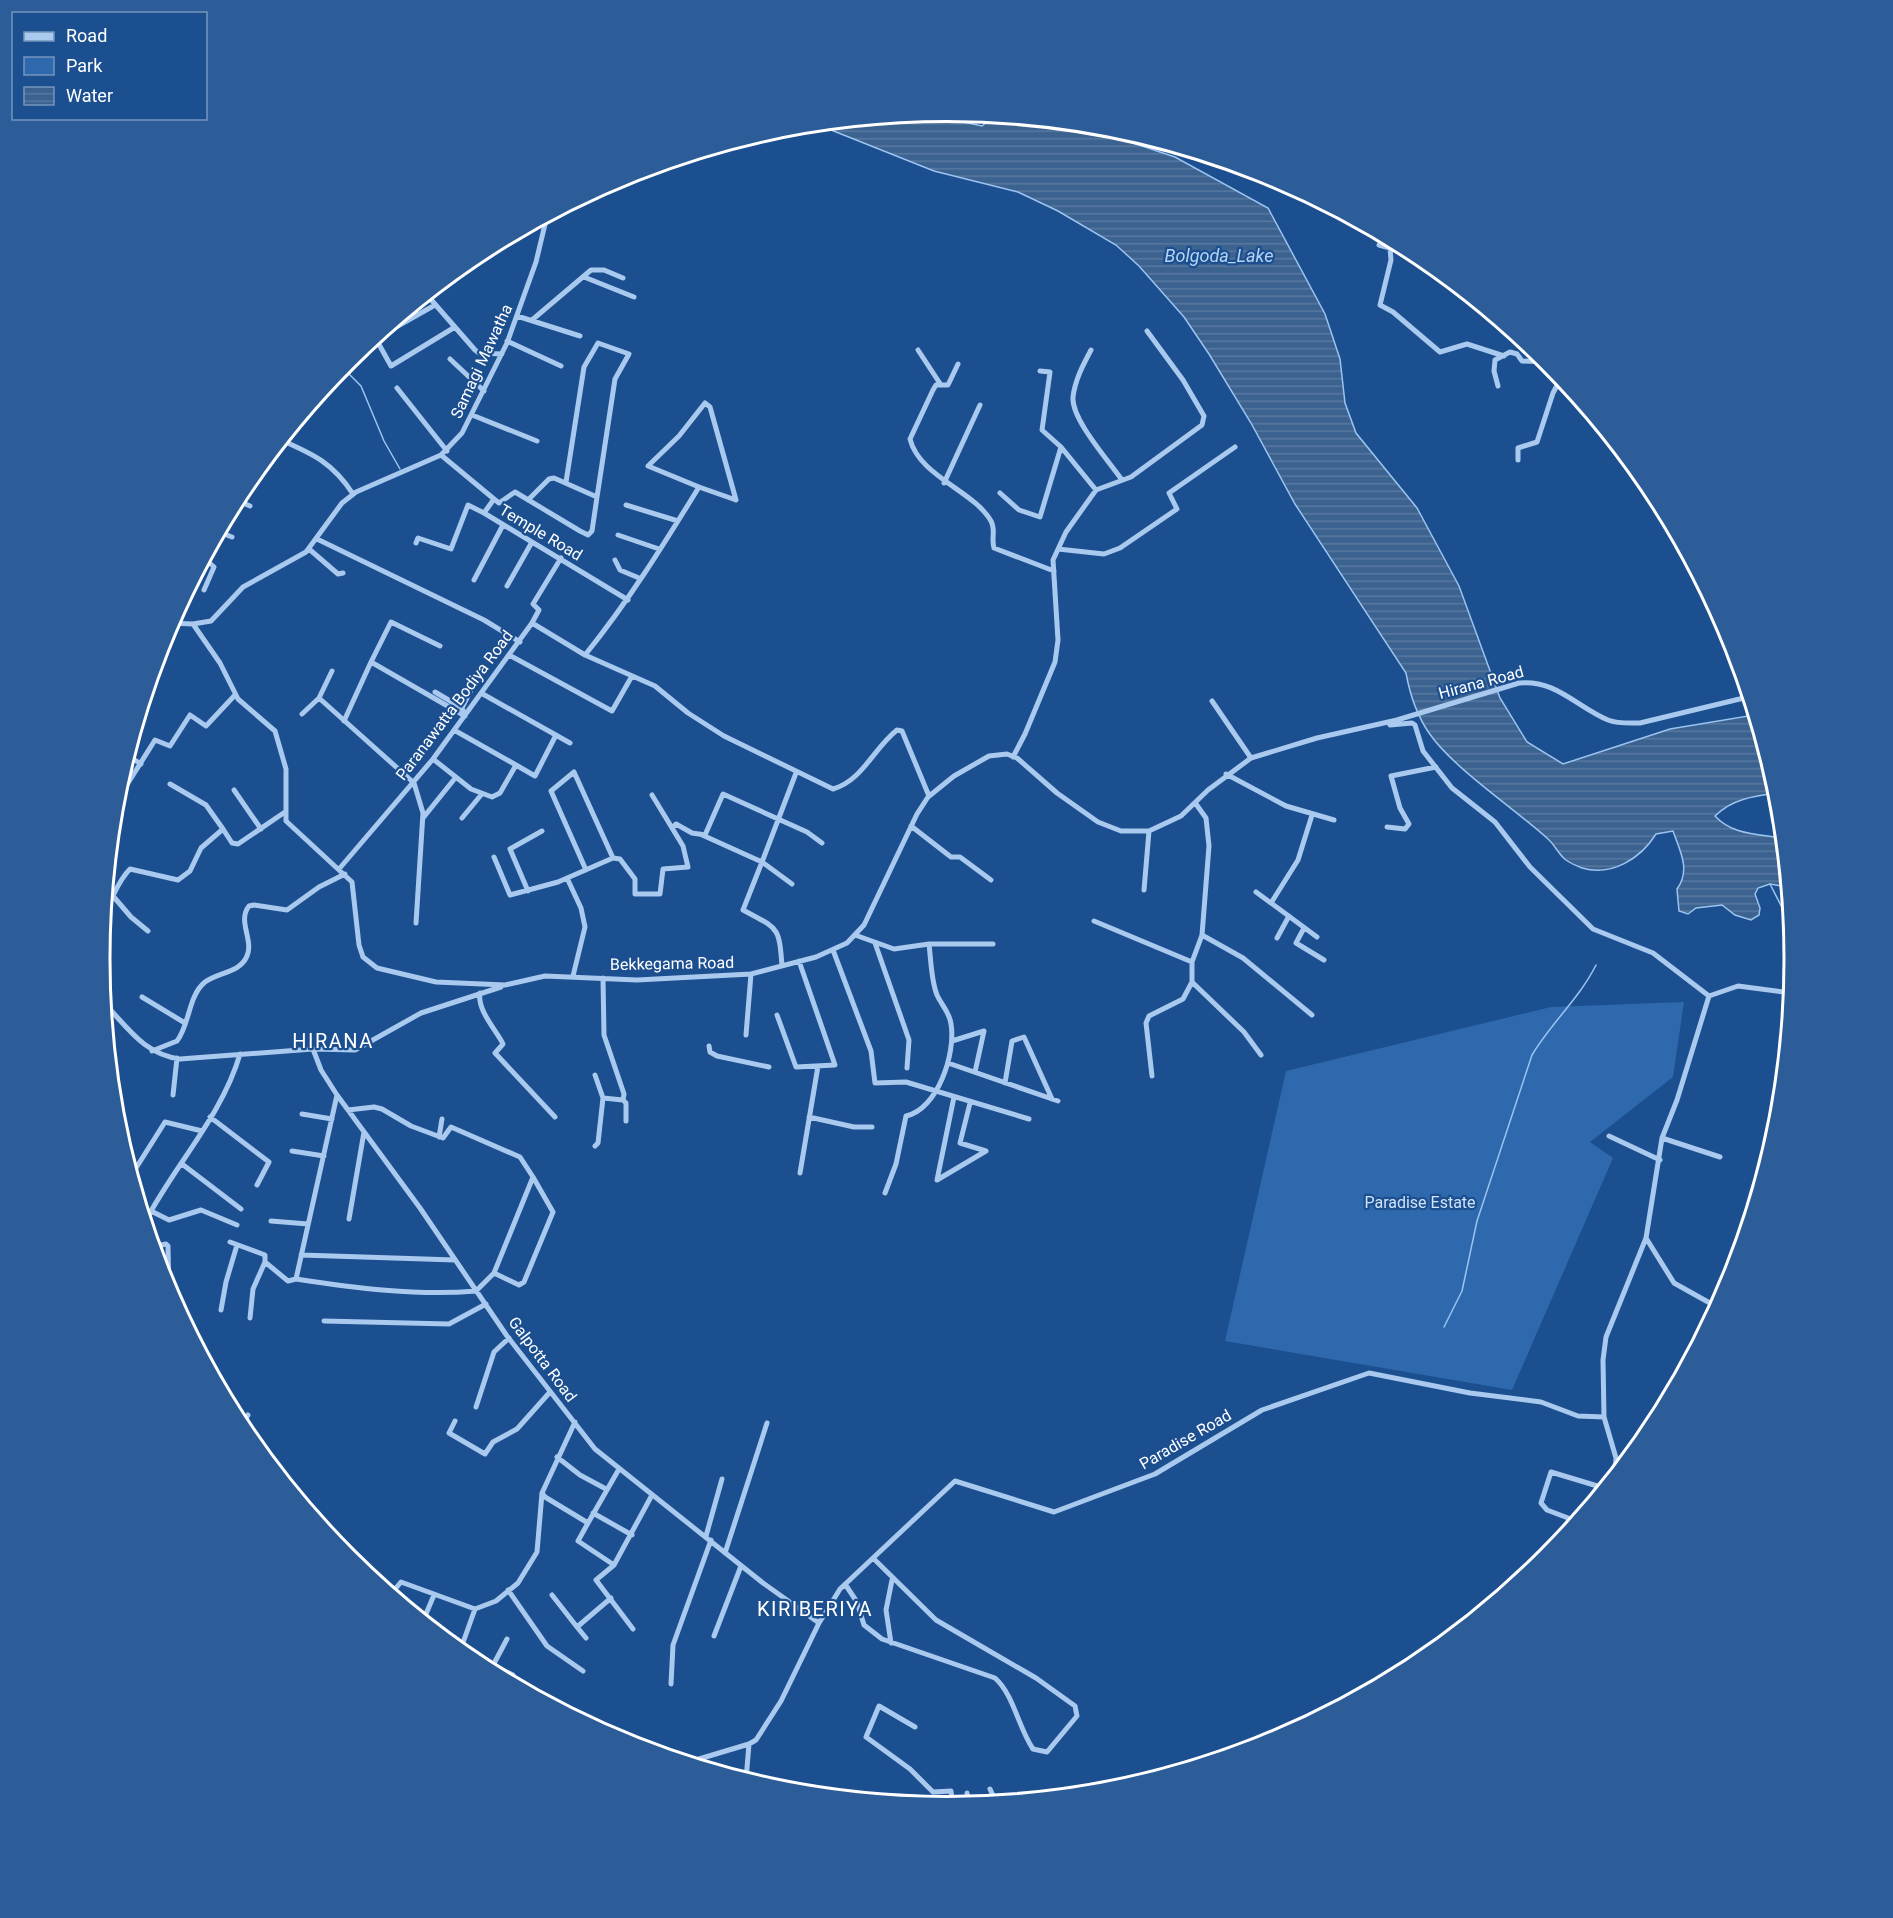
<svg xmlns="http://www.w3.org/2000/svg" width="1893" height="1918" font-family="Roboto,sans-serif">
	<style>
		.green { fill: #2e69ad }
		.water { fill: url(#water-rules); stroke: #9cc4f0; stroke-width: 1.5 }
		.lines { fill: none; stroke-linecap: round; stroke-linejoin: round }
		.stream { stroke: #9cc4f0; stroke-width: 1.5 }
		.minor { stroke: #a9c9ee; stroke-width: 5 }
		.labels { text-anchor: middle; stroke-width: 4.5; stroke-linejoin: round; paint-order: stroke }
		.street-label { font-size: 16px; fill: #fff; stroke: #1b4f8f }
		.park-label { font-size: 16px; fill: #cfe3fa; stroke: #1b4f8f }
		.water-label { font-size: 18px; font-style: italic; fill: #b5d3f5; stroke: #1b4f8f }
		.quarter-label { font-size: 20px; letter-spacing: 1.5px; fill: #fff; stroke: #1b4f8f }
		.rim { fill: none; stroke: #fff; stroke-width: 3 }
	</style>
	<defs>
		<pattern id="water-rules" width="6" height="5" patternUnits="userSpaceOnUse" patternTransform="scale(1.5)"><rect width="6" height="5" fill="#3c6290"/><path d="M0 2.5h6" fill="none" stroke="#597aa1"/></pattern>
	</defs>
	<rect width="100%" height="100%" fill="#1b4f8f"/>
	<!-- green -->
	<path class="green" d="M1684 1002 1673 1077 1590 1142 1613 1158 1512 1390 1225 1341 1286 1071 1551 1007Z"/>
	<!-- water -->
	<path class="water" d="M926 114 982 126 994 116 1079 125 1175 157 1268 208 1325 314 1340 359 1345 403 1356 433 1417 508 1459 586 1500 698 1527 742 1563 764 1670 729 1754 715 1777 793C1754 796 1732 799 1715 816 1732 835 1758 834 1782 838L1787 887 1770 884 1758 888 1755 894 1760 908 1759 915 1751 920 1735 915 1722 905 1696 908 1688 914 1679 911 1677 889C1691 870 1680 851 1673 831L1656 834C1641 858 1612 877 1582 868 1577 866 1570 863 1566 860 1559 855 1555 845 1548 839 1514 808 1454 769 1429 733 1416 714 1410 695 1406 673L1295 504 1251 423 1209 354 1184 317 1139 266 1116 245 1058 211 1018 192 934 171 816 124Z"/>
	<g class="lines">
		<!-- stream -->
		<path class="stream" d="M342 367 361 386 384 441 400 469
			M1770 884 1790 923
			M1444 1327 1462 1291 1477 1221 1532 1055C1551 1023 1579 999 1596 965"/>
		<!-- minor -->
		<path class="minor" d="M1379 245 1390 248 1391 260 1380 305 1393 312 1440 352 1467 344 1504 356
			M584 277 634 297
			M427 295 475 350 479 353 502 354
			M517 316 580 336
			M532 320 591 270H604L623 278
			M376 339 391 366 455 327
			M507 341 561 366
			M366 344 435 305
			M918 350 941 385
			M1091 350C1083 365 1075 380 1073 397 1071 419 1109 461 1122 480
			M450 359 484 391
			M958 364 948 385H936L933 390 910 439C919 476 974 491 991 521 996 530 991 538 994 548L1054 571
			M1040 371 1050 372 1042 430 1061 447
			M1498 386 1494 371 1495 360 1510 352 1517 354 1522 361 1547 362
			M397 388 447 451
			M472 415 537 441
			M281 440C313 454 333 463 353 494
			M441 455 494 499 484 513 628 600
			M1518 460V448L1537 442 1553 393 1561 378
			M566 482 584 367 598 343 629 354 615 379 597 497
			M944 483 980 405
			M699 487 648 466 679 436 705 403 710 407 736 500
			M1000 493 1019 510 1040 517 1061 447 1096 490
			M494 499 499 503 515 492 580 531 588 535 592 531 597 497 554 478 549 479 528 500
			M236 500 250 506
			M626 505 678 521
			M219 532 232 537
			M618 535 659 549
			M317 539 484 620 520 642
			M416 543 418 538 451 549 468 505 484 513
			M309 549 338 574 343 573
			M1058 549 1104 554 1120 548 1177 509 1169 493 1235 447
			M615 560 620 570 639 578
			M474 580 503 525
			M507 586 532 542
			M204 590 214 567 204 558
			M170 623 193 624 220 663 238 699 275 731 286 769V821L352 882 359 945 363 957 377 968 436 982 505 985 545 976 637 980 751 974 816 957 847 943 864 925 917 814 928 797 954 776 989 756 1007 754 1017 758 1057 793 1098 822 1121 831H1149L1181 816 1208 790 1251 758 1317 738 1397 720 1519 683C1555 679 1577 707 1608 720 1618 724 1629 723 1640 723L1748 697
			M532 623 539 610 533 604 561 558
			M193 624 211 621 243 587 306 552 342 503 356 492 441 455 462 433 507 343 536 262 547 216
			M440 646 391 622 371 662 465 716
			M509 655 612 711 632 676
			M585 655 655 686 688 713 724 736 833 789C863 780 873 749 897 730L902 731 929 796
			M435 692 462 708 465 716
			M481 693 570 743
			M319 698 332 671
			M1212 701 1251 758
			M462 708 476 680
			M302 714 319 698 414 783 423 813 416 923
			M344 721 371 662
			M1390 725 1412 723 1415 725 1423 751 1452 788 1495 822 1530 867 1593 929 1653 953 1709 996 1677 1100 1662 1138 1646 1238 1674 1283 1717 1307
			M127 755 141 764
			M1013 757 1025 734 1055 662 1058 640 1053 560 1066 532 1096 490 1131 477 1202 425 1204 416 1183 380 1147 331
			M433 759 471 789 492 797 500 793 516 765 454 730
			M516 765 535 776 556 735
			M1226 774 1286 806 1334 820
			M170 784 206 805 223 829
			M234 790 261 829
			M118 799 155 740 170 746 190 715 206 726 235 695
			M1196 804 1206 818 1209 846 1202 935 1192 962V982L1244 1032 1261 1055
			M423 818 456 777
			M462 818 481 795
			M911 826 951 857H960L991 880
			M673 827 676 824 692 833 705 835 723 794 807 832 822 843
			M1387 827 1405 829 1409 824 1400 808 1391 776 1436 767
			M700 834 762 862 743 910C778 929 779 925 782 966
			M494 857 510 895 558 882 613 858 620 859 635 879V894H660L663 869 688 867 683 846 652 795
			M339 869 433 759 532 623 585 655C628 602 664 544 699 487L736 500
			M586 870 551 791 574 772 613 858
			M567 878 581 908 585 927 573 976
			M792 884 762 862 796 773
			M1144 890 1149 831
			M528 891 510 849 542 831
			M1256 892 1271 903 1298 860 1312 815
			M113 896 131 917 148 931
			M1271 903 1317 937
			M104 912C114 897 117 882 130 869L178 880 190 871 201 848 223 829 232 843 238 844 285 812
			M1094 921 1192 962
			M1304 928 1296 943 1324 960
			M855 935 894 949 929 944H993
			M1202 935 1243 958 1312 1015
			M1277 938 1289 916
			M875 943 909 1040 907 1068
			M833 950 871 1051 875 1083 906 1082 1029 1119
			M603 978 604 1035 624 1094 623 1100
			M480 993C477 1010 496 1030 503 1044L495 1053 555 1117
			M1709 996 1738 986 1791 993
			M142 997 185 1023
			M103 1002C127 1026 143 1054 180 1059L313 1049 355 1050 421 1013 501 987
			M777 1015 796 1067 835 1065 799 961
			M746 1035 751 974
			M952 1041 984 1031 975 1072
			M709 1046 710 1052 717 1056 769 1067
			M313 1049 321 1070 337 1095 420 1208 507 1336 595 1449 763 1583 819 1623
			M152 1051 177 1041C190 1024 188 996 205 982 218 972 240 973 247 956 254 940 237 921 249 906L254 905 287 910 319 887 345 874
			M948 1063 1058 1101
			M1152 1076 1146 1023 1149 1016 1183 999 1192 982
			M1005 1083 1012 1041 1024 1037 1052 1099
			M173 1095 177 1058
			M337 1095 296 1279C354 1288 417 1296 476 1291L494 1273 519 1285 524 1282 553 1212 533 1177 494 1273
			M954 1097 937 1180 986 1151 960 1143 970 1103
			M603 1098 623 1100 626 1103V1121
			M114 1108 118 1110
			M348 1110 374 1107 382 1109 411 1126 443 1138 451 1127 520 1157 533 1177
			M302 1114 332 1119
			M210 1117 269 1162 257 1185
			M809 1117 854 1127H872
			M1609 1136 1660 1160
			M439 1137 442 1119
			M1662 1138 1720 1157
			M595 1146 598 1143 603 1098 595 1075
			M292 1151 324 1156
			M182 1164 241 1209
			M800 1173 818 1066
			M131 1176 165 1122 202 1131
			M885 1193 896 1164 906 1116C938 1109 956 1053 951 1024 950 1013 941 1004 937 995 931 980 931 960 929 944
			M151 1211 169 1220 201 1210 237 1225
			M349 1219 364 1132
			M271 1221 308 1224
			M145 1222C174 1166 222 1116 240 1054
			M230 1242 265 1255V1262L288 1281 296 1279
			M152 1247 166 1244 168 1246 169 1293
			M301 1255 455 1260
			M221 1310 226 1282 237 1245
			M250 1318 253 1289 265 1262
			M324 1321 449 1324 486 1304
			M476 1407 494 1352 509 1338
			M1604 1417 1616 1458 1615 1474
			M455 1421 449 1433 485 1454 493 1442 517 1429 550 1392
			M240 1427 248 1415
			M245 1434 247 1435
			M557 1457 580 1475 606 1489
			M542 1493 545 1497 588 1523 578 1541 614 1565
			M593 1513 632 1535
			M1576 1521 1547 1510 1541 1503 1551 1472 1604 1488
			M588 1523 619 1469
			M706 1536 722 1479
			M725 1553 767 1423
			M845 1584 857 1602 864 1625 882 1639 995 1678C1014 1695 1018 1727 1033 1749L1047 1752 1077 1716 1075 1706 1036 1678 936 1620 874 1559
			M508 1590 547 1646 583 1671
			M391 1594 401 1582 475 1609 460 1651
			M552 1595 577 1627
			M1478 1608 1483 1610
			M475 1609 496 1601 518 1583 537 1552 542 1493 575 1422
			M423 1621 434 1595
			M633 1629 596 1580 614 1565 652 1495
			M714 1636 741 1566
			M586 1638 577 1627 611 1598
			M891 1643 886 1610 892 1580
			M492 1665 513 1675 515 1685
			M490 1671 507 1639
			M671 1684 673 1645 711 1540
			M915 1727 879 1706 866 1737 910 1769 933 1792 951 1791 953 1806
			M689 1762 749 1744 756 1740 781 1701 819 1623 840 1589 955 1481 1054 1512 1155 1474 1262 1410 1369 1373 1470 1393 1541 1402 1578 1416 1604 1417 1603 1360 1606 1337 1646 1238
			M746 1780 749 1744
			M990 1789 996 1802
			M967 1793 968 1804
			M875 1795 876 1800"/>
	</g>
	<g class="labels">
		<!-- street labels -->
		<g class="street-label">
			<text transform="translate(481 361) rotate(-65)" y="6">Samagi Mawatha</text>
			<text transform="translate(541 532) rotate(31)" y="6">Temple Road</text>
			<text transform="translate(1481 682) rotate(-15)" y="6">Hirana Road</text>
			<text transform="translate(454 705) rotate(-53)" y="6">Paranawatta Bodiya Road</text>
			<text transform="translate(672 963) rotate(-1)" y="6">Bekkegama Road</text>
			<text transform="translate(543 1359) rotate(53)" y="6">Galpotta Road</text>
			<text transform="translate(1185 1439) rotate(-30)" y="6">Paradise Road</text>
		</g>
		<!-- park labels -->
		<g class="park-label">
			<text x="1420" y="1208">Paradise Estate</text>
		</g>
		<!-- water labels -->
		<g class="water-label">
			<text x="1219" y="262">Bolgoda_Lake</text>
		</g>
		<!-- quarter labels -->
		<g class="quarter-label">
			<text x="333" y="1048">HIRANA</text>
			<text x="815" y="1616">KIRIBERIYA</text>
		</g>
	</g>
	<!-- crop -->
	<path d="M0 0H1893V1918H0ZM110 959a837 837 0 1 1 1674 0a837 837 0 1 1-1674 0Z" fill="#2d5d98" fill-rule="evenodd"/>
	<path class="rim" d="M110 959a837 837 0 1 1 1674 0a837 837 0 1 1-1674 0Z"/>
	<!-- legend -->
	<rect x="12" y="12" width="195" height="108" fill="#1b4f8f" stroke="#7695bc" stroke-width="1.5"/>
	<rect x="24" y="32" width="30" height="9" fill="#a9c9ee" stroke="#7695bc" stroke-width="1.5"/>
	<text x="66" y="42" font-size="18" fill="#ffffff">Road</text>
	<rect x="24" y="57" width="30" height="18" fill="#2e69ad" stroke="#7695bc" stroke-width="1.5"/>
	<text x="66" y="72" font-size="18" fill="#ffffff">Park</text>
	<rect x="24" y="87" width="30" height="18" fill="url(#water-rules)" stroke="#7695bc" stroke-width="1.5"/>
	<text x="66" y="102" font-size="18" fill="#ffffff">Water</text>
</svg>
